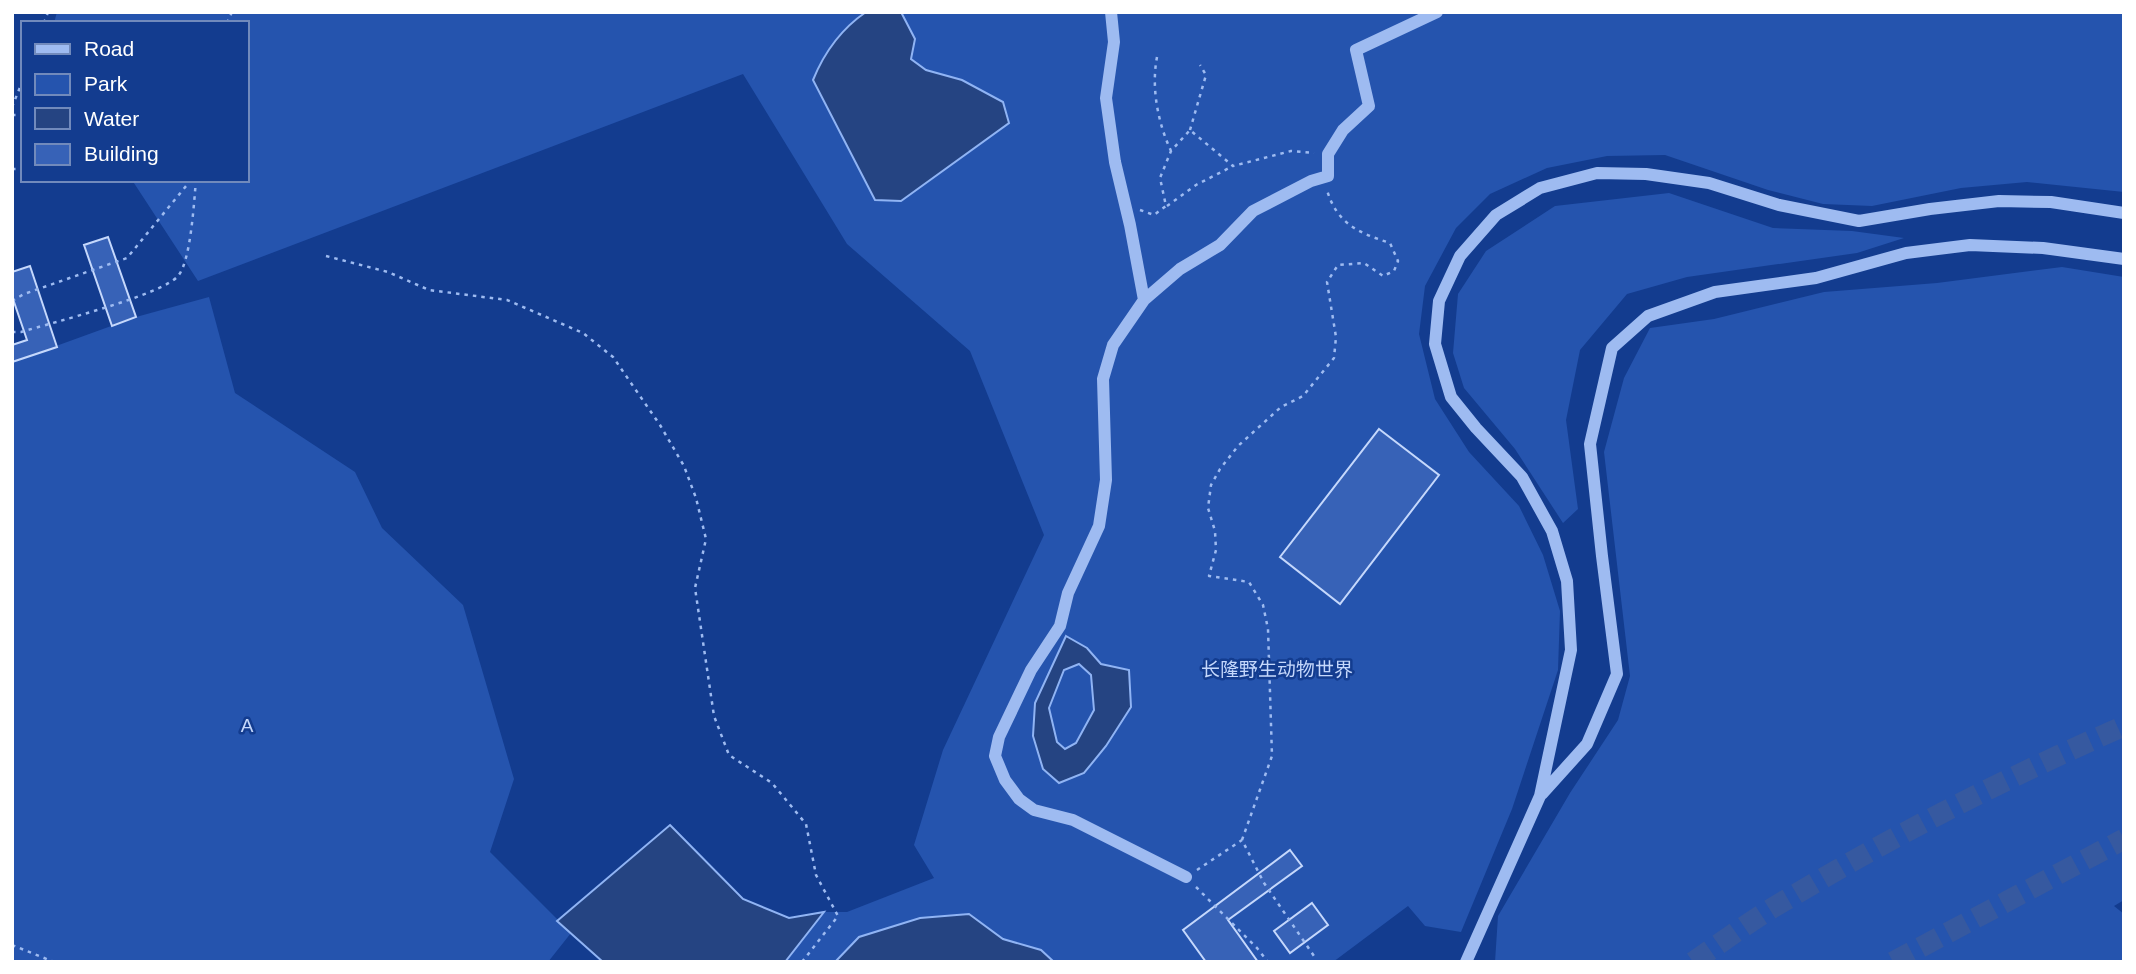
<svg xmlns="http://www.w3.org/2000/svg" width="2136" height="974" font-family="Helvetica,'Noto Sans SC',sans-serif">
	<style>
		.green { fill: #2554ae }
		.water { fill: #254482; stroke: #90b4f4; stroke-width: 2; fill-rule: evenodd }
		.building { fill: #3762b7; stroke: #c5d8fc; stroke-width: 2 }
		.lines { fill: none; stroke-linecap: round; stroke-linejoin: round }
		.highway-tunnel { stroke: #3659a0; stroke-width: 21; stroke-dasharray: 21 10; stroke-linecap: butt }
		.path { stroke: #9ebbf1; stroke-width: 2.5; stroke-dasharray: 3.5 5; stroke-linecap: butt }
		.minor { stroke: #9ebbf1; stroke-width: 12 }
		.labels { text-anchor: middle; stroke-width: 5; stroke-linejoin: round; paint-order: stroke }
		.park-label { font-size: 19px; fill: #c5d8fc; stroke: #133c8f }
	</style>
	<rect width="100%" height="100%" fill="#133c8f"/>
	<!-- green -->
	<path class="green" d="M57 12H2124V192L2027 182 1961 188 1872 206 1823 204 1768 190 1665 155 1607 156 1547 168 1490 194 1456 228 1425 286 1419 334 1435 399 1469 452 1519 506 1543 555 1560 611 1558 670 1512 809 1461 932 1425 926 1408 906 1333 962H785L824 912H847L934 878 914 845 943 750 1044 535 970 351 847 244 743 74 198 281 132 180H247V23H54Z
		M1669 193 1773 228 1852 231 1904 238 1857 253 1687 277 1627 294 1580 350 1566 420 1578 509 1563 523 1515 449 1464 388 1453 353 1458 294 1486 251 1555 206Z
		M2062 267 2124 277V900L2114 906 2124 914V962H1495L1498 916 1570 793 1618 720 1630 676 1604 452 1624 378 1650 328 1714 319 1824 292 1937 283Z
		M209 297 235 393 355 472 382 528 463 605 514 779 490 852 571 933 548 962H12V362L136 317Z"/>
	<!-- water -->
	<path class="water" d="M866 12H901L915 39 911 59 926 70 962 80 1003 102 1009 123 901 201 875 200 813 80C824 53 841 29 866 12Z
		M1066 636 1087 648 1101 664 1129 670 1131 707 1106 746 1084 773 1059 783 1043 769 1033 736 1035 703ZM1079 664 1091 675 1094 710 1076 743 1065 749 1057 742 1049 708 1064 670Z
		M670 825 743 899 789 918 824 912 785 962H603L557 921Z
		M969 914 1003 939 1041 950 1054 962H835L859 937 920 918Z"/>
	<!-- building -->
	<path class="building" d="M108 237 136 317 112 326 84 245Z
		M30 266 57 347 12 362V345L27 340 12 296V272Z
		M1379 429 1439 475 1340 604 1280 557Z
		M1290 850 1302 866 1228 920 1258 962H1206L1183 930Z
		M1312 903 1328 925 1290 953 1274 931Z"/>
	<g class="lines">
		<!-- highway-tunnel -->
		<path class="highway-tunnel" d="M1693 962C1725 940 1757 916 1791 897 1898 833 2010 776 2124 726
			M1893 962 2124 839"/>
		<!-- path -->
		<path class="path" d="M44 23 48 12
			M227 23 232 12
			M1157 57C1151 88 1158 123 1171 151
			M12 107 23 80
			M12 115H23
			M1190 130 1206 75 1200 65
			M12 169H23
			M1167 206 1196 185 1233 166
			M1140 210 1154 215 1166 206 1160 178 1171 151 1190 130 1233 166 1291 151 1314 153
			M326 256 388 272 429 290 507 300 583 333 613 357 660 425 684 466 696 498 706 539 695 588 714 716 729 755 772 783 806 824 816 875 838 916 802 962
			M12 301 24 294 127 258 191 180
			M12 332H21C51 323 162 295 178 276 191 261 194 201 196 180
			M1242 840 1272 756 1268 629 1263 605 1249 582 1209 576 1216 550 1215 531 1208 508 1211 485 1220 469 1238 446 1281 407 1303 396 1334 358 1336 337 1327 282 1338 265 1364 263 1383 276 1394 271 1398 261 1390 243C1359 233 1337 224 1327 190
			M1197 870 1242 840 1264 883 1314 956 1312 962
			M1196 887 1257 948 1268 962
			M12 945 54 962"/>
		<!-- minor -->
		<path class="minor" d="M1111 12 1114 42 1106 98 1115 162 1130 225 1144 300
			M1542 794 1587 744 1617 674 1602 556 1590 444 1612 348 1648 316 1715 292 1816 278 1906 253 1970 245 2043 248 2124 259
			M1186 877 1073 820 1034 810 1019 799 1005 780 995 756 999 737 1031 670 1060 626 1068 593 1099 526 1106 480 1103 379 1113 345 1144 300 1180 269 1220 245 1253 211 1311 181 1328 176V154L1343 130 1369 106 1356 50 1437 12
			M1466 962 1540 796 1571 650 1567 581 1552 531 1522 477 1476 428 1451 397 1435 344 1439 301 1460 256 1496 215 1540 188 1597 173 1646 174 1709 183 1779 205 1859 221 1930 209 1999 201 2051 202 2124 213"/>
	</g>
	<g class="labels">
		<!-- park labels -->
		<g class="park-label">
			<text x="1277" y="676">长隆野生动物世界</text>
			<text x="247" y="732">A</text>
		</g>
	</g>
	<!-- border -->
	<rect width="2136" height="974" fill="none" stroke="#ffffff" stroke-width="28"/>
	<!-- legend -->
	<rect x="21" y="21" width="228" height="161" fill="#133c8f" stroke="#718abc" stroke-width="2"/>
	<rect x="35" y="44" width="35" height="10" fill="#9ebbf1" stroke="#718abc" stroke-width="2"/>
	<text x="84" y="56" font-size="21" fill="#ffffff">Road</text>
	<rect x="35" y="74" width="35" height="21" fill="#2554ae" stroke="#718abc" stroke-width="2"/>
	<text x="84" y="91" font-size="21" fill="#ffffff">Park</text>
	<rect x="35" y="108" width="35" height="21" fill="#254482" stroke="#718abc" stroke-width="2"/>
	<text x="84" y="126" font-size="21" fill="#ffffff">Water</text>
	<rect x="35" y="144" width="35" height="21" fill="#3762b7" stroke="#718abc" stroke-width="2"/>
	<text x="84" y="161" font-size="21" fill="#ffffff">Building</text>
</svg>
